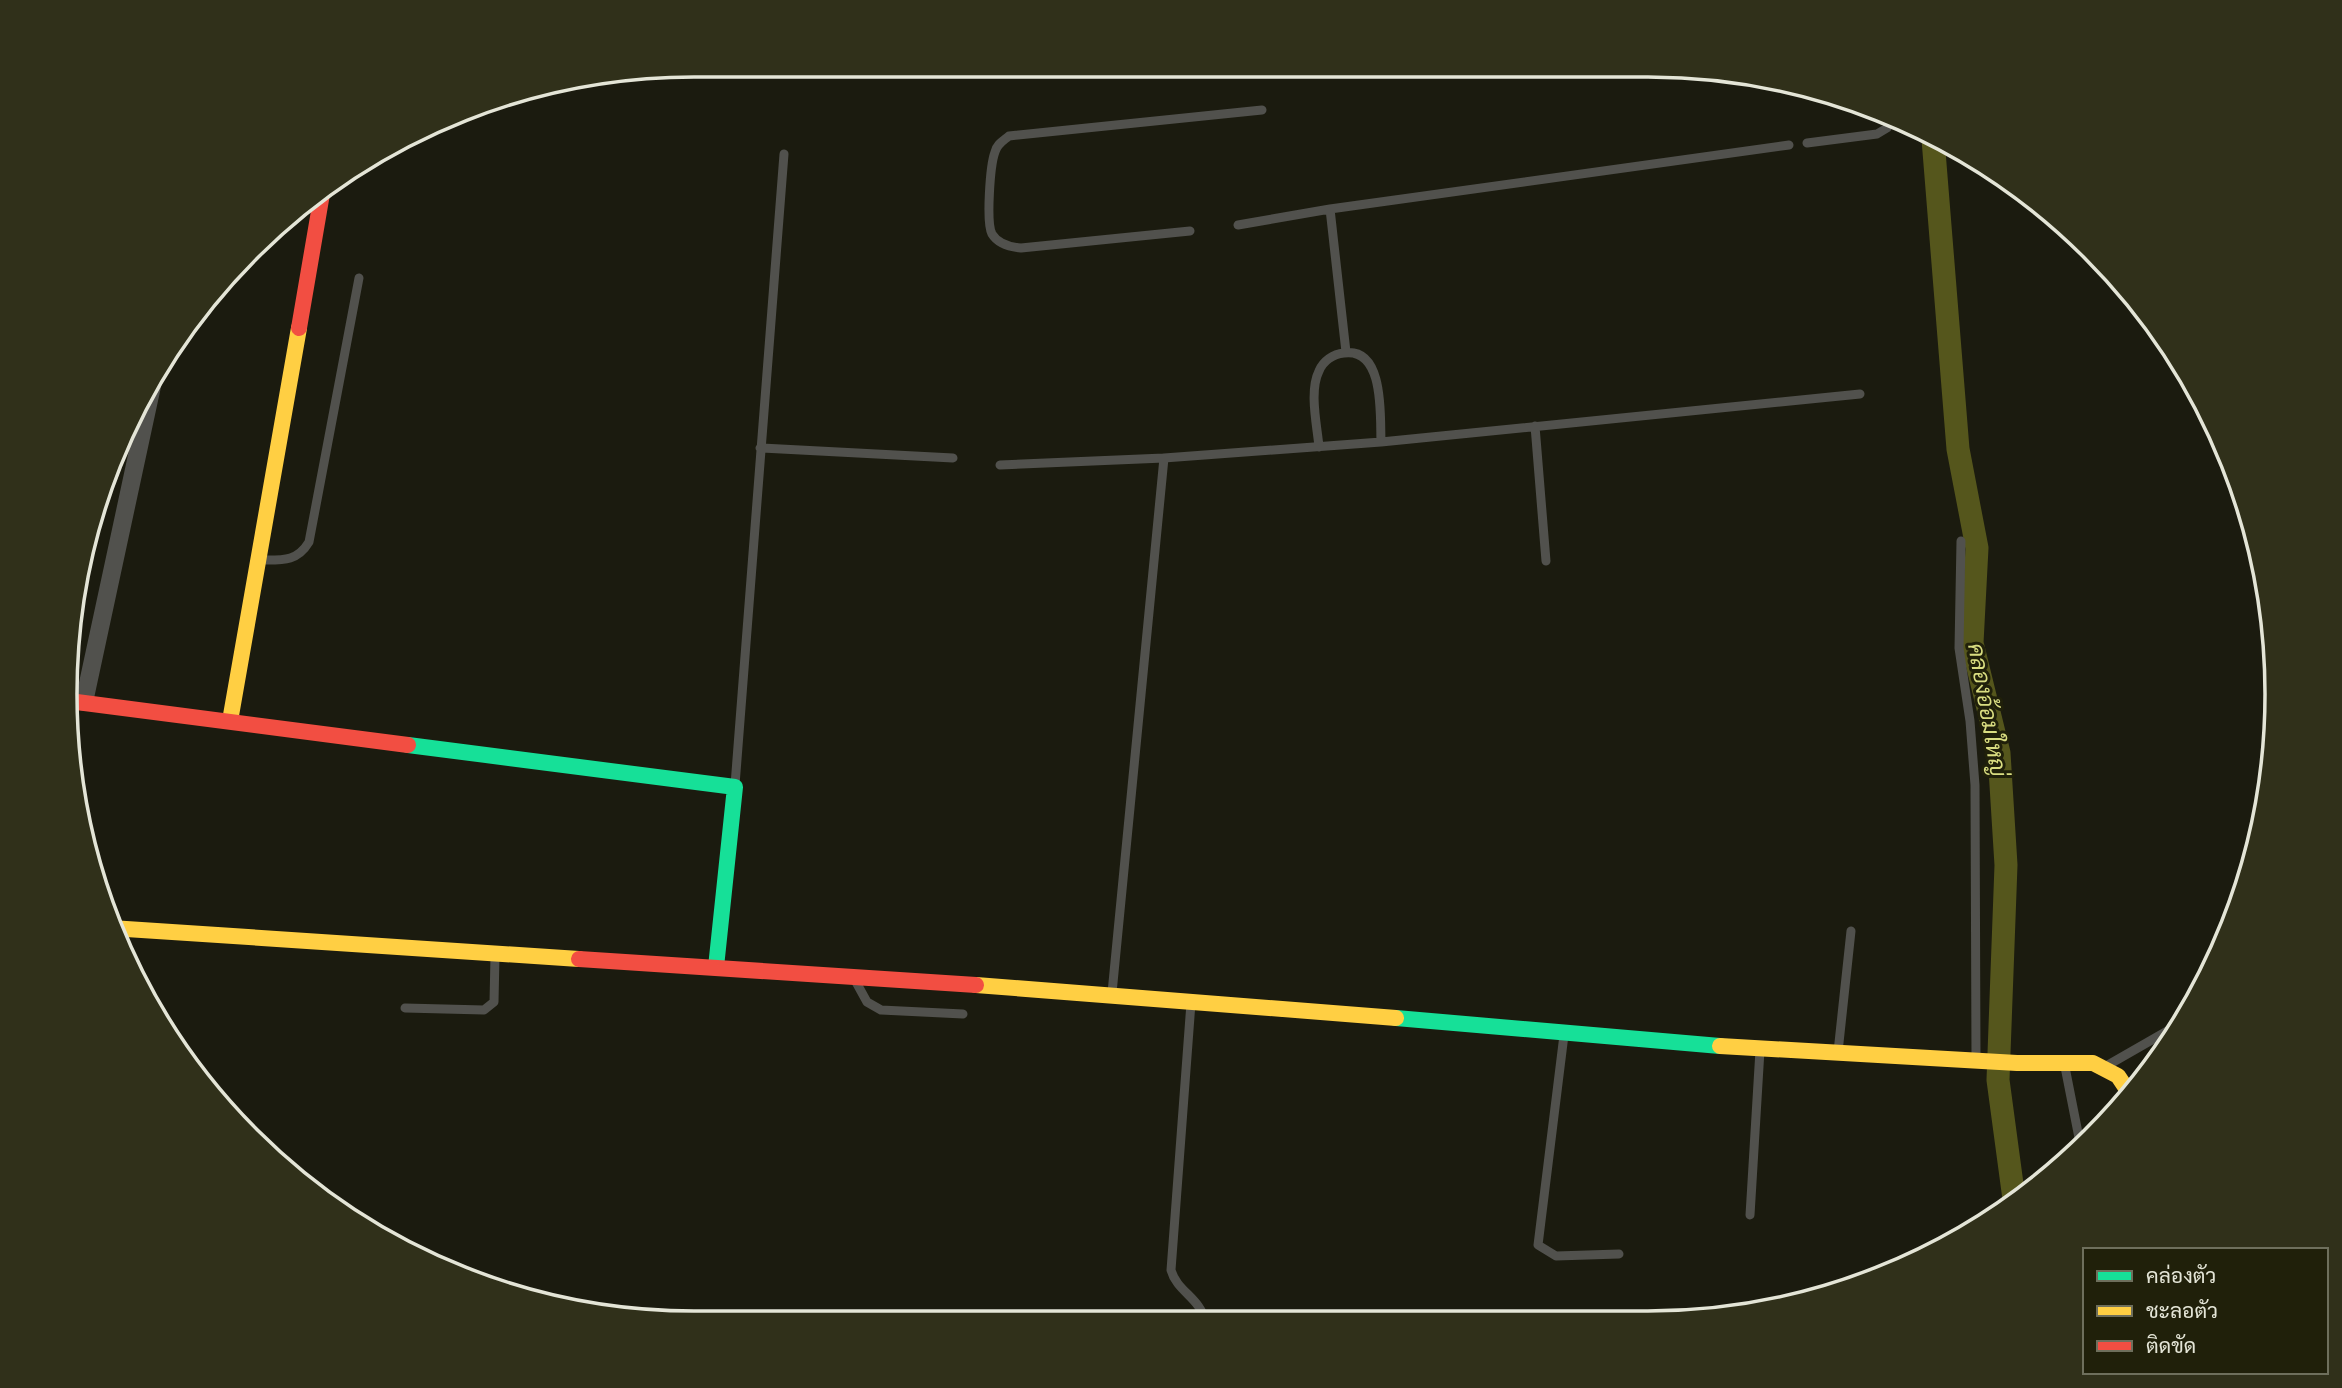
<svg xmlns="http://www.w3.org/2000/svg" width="2342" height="1388" font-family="'Roboto Condensed',Sarabun,sans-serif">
<rect width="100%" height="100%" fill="#1b1b0f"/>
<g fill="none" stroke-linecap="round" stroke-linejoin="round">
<path stroke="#55561c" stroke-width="23" d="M 1933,139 L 1958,449 L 1977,548 L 1972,643 L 1999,753 L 2006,865 L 1998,1080 L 2014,1199"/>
<path stroke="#51514d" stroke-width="9" d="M 1807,143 L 1877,134 L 1887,128 L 1891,118
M 1238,225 L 1330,209
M 1190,231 L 1021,248 C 1010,247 998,244 992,234 C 986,223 990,165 995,152 C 997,144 1003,141 1009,136 L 1262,110
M 1346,352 L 1330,209 L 1789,145
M 1535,426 L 1546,561
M 1319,447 C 1317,425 1309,391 1319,371 C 1323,361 1333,354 1344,353 C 1385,347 1380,417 1381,442
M 760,448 L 953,458
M 1000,465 L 1164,458
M 1961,541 L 1959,648 L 1970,721 L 1975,785 L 1976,1059
M 260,560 C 282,560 297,562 309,542 L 359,278
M 735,785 L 784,154
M 856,982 L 867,1002 L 881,1010 L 963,1014
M 1112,993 L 1164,458 L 1381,442 L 1860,394
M 1191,1003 L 1171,1270 C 1177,1292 1201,1298 1205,1322
M 405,1008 L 484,1010 L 494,1002 L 495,956
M 1564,1035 L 1538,1245 L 1556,1256 L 1619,1254
M 1838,1052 L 1851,931
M 2108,1065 L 2183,1022
M 2065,1067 L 2081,1148
M 1750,1215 L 1760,1050"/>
<path stroke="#51514d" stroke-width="18" d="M 84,702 L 152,386"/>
<path stroke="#16e098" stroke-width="16" d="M 408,745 L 735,787 L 716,967
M 1396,1018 L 1720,1046"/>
<path stroke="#ffcf43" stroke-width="16" d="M 230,721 L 299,328
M 111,928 L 579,959
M 976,985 L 1396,1018
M 1720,1046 L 2017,1063 L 2093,1063 L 2118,1076 L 2130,1094"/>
<path stroke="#f24e42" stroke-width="16" d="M 299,328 L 323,188
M 69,701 L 408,745
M 579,959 L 976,985"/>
</g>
<g text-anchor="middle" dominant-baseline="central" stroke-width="6" stroke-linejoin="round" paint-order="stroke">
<g font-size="23" font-style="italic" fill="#d9dd81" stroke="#20200a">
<text transform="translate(1987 710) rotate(80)">คลองอ้อมใหญ่</text>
</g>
</g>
<path d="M0 0H2342V1388H0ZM694 77H1648A617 617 0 0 1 2265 694V694A617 617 0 0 1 1648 1311H694A617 617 0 0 1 77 694V694A617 617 0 0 1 694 77Z" fill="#30301a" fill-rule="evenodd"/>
<path fill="none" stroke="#e4e5d7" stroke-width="3.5" d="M694 77H1648A617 617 0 0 1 2265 694V694A617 617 0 0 1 1648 1311H694A617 617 0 0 1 77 694V694A617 617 0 0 1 694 77Z"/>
<rect x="2083" y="1248" width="245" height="126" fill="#20200a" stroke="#6e6f5c" stroke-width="2"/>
<rect x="2097" y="1271" width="35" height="10" fill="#16e098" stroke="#6e6f5c" stroke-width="2"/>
<text x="2146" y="1283" font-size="21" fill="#e4e5d7">คล่องตัว</text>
<rect x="2097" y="1306" width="35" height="10" fill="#ffcf43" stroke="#6e6f5c" stroke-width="2"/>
<text x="2146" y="1318" font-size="21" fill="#e4e5d7">ชะลอตัว</text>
<rect x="2097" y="1341" width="35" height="10" fill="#f24e42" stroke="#6e6f5c" stroke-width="2"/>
<text x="2146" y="1353" font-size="21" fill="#e4e5d7">ติดขัด</text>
</svg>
